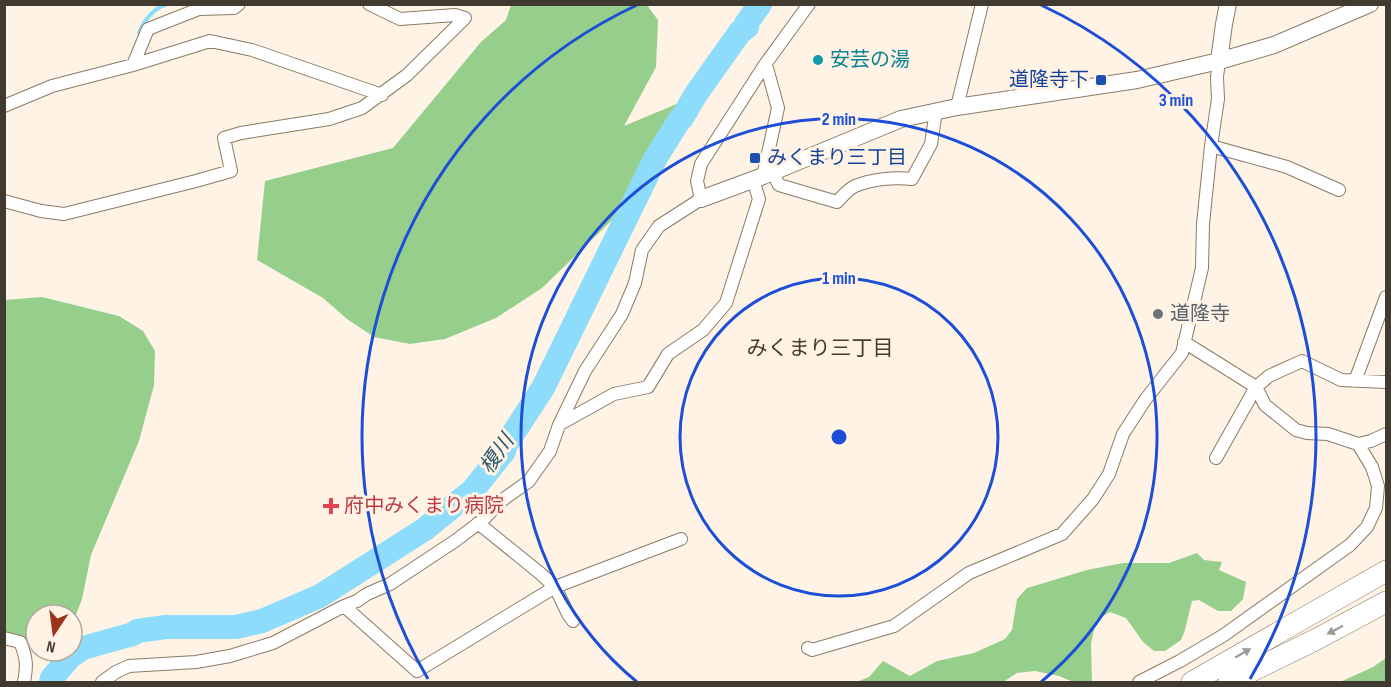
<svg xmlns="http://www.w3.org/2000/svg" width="1391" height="687" font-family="'Sofia Sans Condensed','Noto Sans JP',sans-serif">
<rect width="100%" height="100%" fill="#fff3e6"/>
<path fill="#96cf8c" d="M 511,5 L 647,5 L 658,20 L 656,67 L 624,126 L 710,90 L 643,188 L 603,229 L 542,288 L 496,318 L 445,339 L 410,344 L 374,337 L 347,319 L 323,298 L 257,260 L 265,181 L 393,148 L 481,42 L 506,20 Z
M 42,297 L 119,316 L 143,331 L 155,351 L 154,385 L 139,441 L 91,555 L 82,599 L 72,625 L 72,615 L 36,615 L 36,638 L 5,643 L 5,300 Z
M 1197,553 L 1204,560 L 1222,562 L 1219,570 L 1246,582 L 1243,599 L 1231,611 L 1218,611 L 1199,600 L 1192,601 L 1185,630 L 1181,640 L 1165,651 L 1154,651 L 1143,642 L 1126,618 L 1110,612 L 1096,620 L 1091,644 L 1092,682 L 1073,682 L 1059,676 L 1035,671 L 1017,673 L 1003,682 L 857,682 L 869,677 L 883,661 L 910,676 L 937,661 L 974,653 L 1005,639 L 1012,630 L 1017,599 L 1027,588 L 1087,570 L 1123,563 L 1169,563 Z
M 1386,658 L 1386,682 L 1340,682 L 1373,667 Z"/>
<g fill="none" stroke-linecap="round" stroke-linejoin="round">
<path stroke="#8ddcfb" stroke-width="4" d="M 139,33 C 144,20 154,8 167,4"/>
<path stroke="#8ddcfb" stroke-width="24" d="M 51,682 L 52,678 L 70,657 L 83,648 L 133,634 L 137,631 L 166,627 L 236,627 L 262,621 L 320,596 L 425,529 L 473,490 L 504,451 L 503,449 L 543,388 L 655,159 L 680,119 L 682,118 L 696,94 L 740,32 L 743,30 L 744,28 L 747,27 L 746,24 L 760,4"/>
<defs>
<path id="street" d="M 133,65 L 148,29 L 199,9 L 234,8 L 239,4
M 4,106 L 52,86 L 133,65 L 210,41 L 252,50 L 382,95
M 957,107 L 982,4
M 1211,146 L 1287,167 L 1339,190
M 772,172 L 779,185 L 837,202 C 842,197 848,189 855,186 C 872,179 894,177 912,179 L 931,144 L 936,111
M 763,176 L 778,108 L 767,68 L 764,66
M 4,201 L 41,211 L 64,214 L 196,181 L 231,171 L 224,138 L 241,133 L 329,119 L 362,108 L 407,75 L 465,18 L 455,15 L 400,19 L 369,4
M 1184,342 L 1256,387 L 1265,405 L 1296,430 L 1307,433 L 1328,434 L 1358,444 L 1371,441 L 1386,434
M 1355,381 L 1386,297
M 560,424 L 614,394 L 648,387 L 668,354 L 703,330 L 726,303 L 759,199 L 753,180
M 1216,458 L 1256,387 L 1269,376 L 1302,361 L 1341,380 L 1386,382
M 478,523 L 541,574 L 555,587 L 568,614 L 573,621
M 344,606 L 417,671 L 555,587 L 681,539
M 4,638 L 20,642 C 27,658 27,666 24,682
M 808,648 L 812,650 L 894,626 L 969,573 L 1062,534 L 1093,499 L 1109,474 L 1123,434 L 1145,400 L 1182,353 L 1202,268 L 1203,224 L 1211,146 L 1218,99 L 1217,77 L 1219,61
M 102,682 L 116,672 L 129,666 L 196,662 L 230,656 L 273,643 L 344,606 L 357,601 L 367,594 L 390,584 L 455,541 L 484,519 L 501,501 L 529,481 L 550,451 L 559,425 L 585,371 L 622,314 L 635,283 L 642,250 L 659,226 L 701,199 L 697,181 L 701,164 L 764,66 L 809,4
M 1139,682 L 1180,661 L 1224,635 L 1350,545 L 1367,527 L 1376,508 L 1378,486 L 1372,467 L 1358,444"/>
<path id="secondary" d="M 1219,61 L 1224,24 L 1228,4
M 701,199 L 763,176 L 901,119 L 957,107 L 1137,80 L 1219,61 L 1274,45 L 1370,4"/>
<path id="highway" d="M 1192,682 L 1386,571
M 1229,682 L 1315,640 L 1386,602"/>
</defs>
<use href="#street" stroke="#8b7a65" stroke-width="14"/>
<use href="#secondary" stroke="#8b7a65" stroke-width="18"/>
<use href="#highway" stroke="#8b7a65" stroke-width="22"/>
<use href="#street" stroke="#fff" stroke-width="12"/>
<use href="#secondary" stroke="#fff" stroke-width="16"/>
<use href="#highway" stroke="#fff" stroke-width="21"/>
</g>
<defs><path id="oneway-solid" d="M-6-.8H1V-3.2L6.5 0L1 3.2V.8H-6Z" transform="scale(1.5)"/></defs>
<g fill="#a09c98">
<use href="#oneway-solid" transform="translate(1335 630) rotate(152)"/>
<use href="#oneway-solid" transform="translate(1243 653) rotate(-30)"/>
</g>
<g fill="none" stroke="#1d4ed8" stroke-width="3">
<circle cx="839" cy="437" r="159"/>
<path d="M637 682A318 318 0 1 1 1041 682"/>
<path d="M428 679A477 477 0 0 1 637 5M1041 5A477 477 0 0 1 1250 679"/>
</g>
<circle fill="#0f9aa8" stroke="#fff3e6" stroke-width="2" cx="818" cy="60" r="6"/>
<g fill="#1a4fb4" stroke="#fff3e6" stroke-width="2">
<rect x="1095" y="74" width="12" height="12" rx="3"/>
<rect x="749" y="152" width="12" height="12" rx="3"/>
</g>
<circle fill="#6b7280" stroke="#fff3e6" stroke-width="2" cx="1158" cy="314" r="6"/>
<path fill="#e0444e" stroke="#fff3e6" stroke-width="2" d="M328 497h6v6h6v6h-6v6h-6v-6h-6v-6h6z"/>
<g text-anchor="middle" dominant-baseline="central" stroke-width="6" stroke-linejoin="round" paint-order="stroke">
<g font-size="20" fill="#0d838f" stroke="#fff3e6" text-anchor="start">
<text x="830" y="60">安芸の湯</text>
</g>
<g font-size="20" fill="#164399" stroke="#fff3e6" text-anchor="end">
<text x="1089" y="80">道隆寺下</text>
<text x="767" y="158" text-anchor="start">みくまり三丁目</text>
</g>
<g font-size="20" fill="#5b616d" stroke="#fff3e6" text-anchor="start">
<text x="1170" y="314">道隆寺</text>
</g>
<g font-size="20" fill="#be3a42" stroke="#fff3e6" text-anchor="start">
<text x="344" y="506">府中みくまり病院</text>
</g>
<g font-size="21" fill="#4a3b28" stroke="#fff3e6">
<text x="820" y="348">みくまり三丁目</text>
</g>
<g font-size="21" font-style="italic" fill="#2c596a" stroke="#fff3e6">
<text transform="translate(497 454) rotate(-55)">榎川</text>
</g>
</g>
<circle cx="839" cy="437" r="9" fill="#1d4ed8" stroke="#fff3e6" stroke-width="3"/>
<g font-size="18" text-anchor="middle" font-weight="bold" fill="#1d4ed8" stroke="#fff3e6" stroke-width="6" stroke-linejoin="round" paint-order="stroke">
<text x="1176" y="106">3 min</text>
<text x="839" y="125">2 min</text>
<text x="839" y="284">1 min</text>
</g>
<rect width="1391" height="687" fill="none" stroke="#413a31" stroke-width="12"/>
<g transform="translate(54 633) rotate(193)"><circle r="28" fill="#fff3e6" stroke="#b3a99e" stroke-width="1.5"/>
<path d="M0-4.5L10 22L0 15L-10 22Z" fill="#9c341c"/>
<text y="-9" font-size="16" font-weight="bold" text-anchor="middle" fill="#413a31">N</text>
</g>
</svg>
